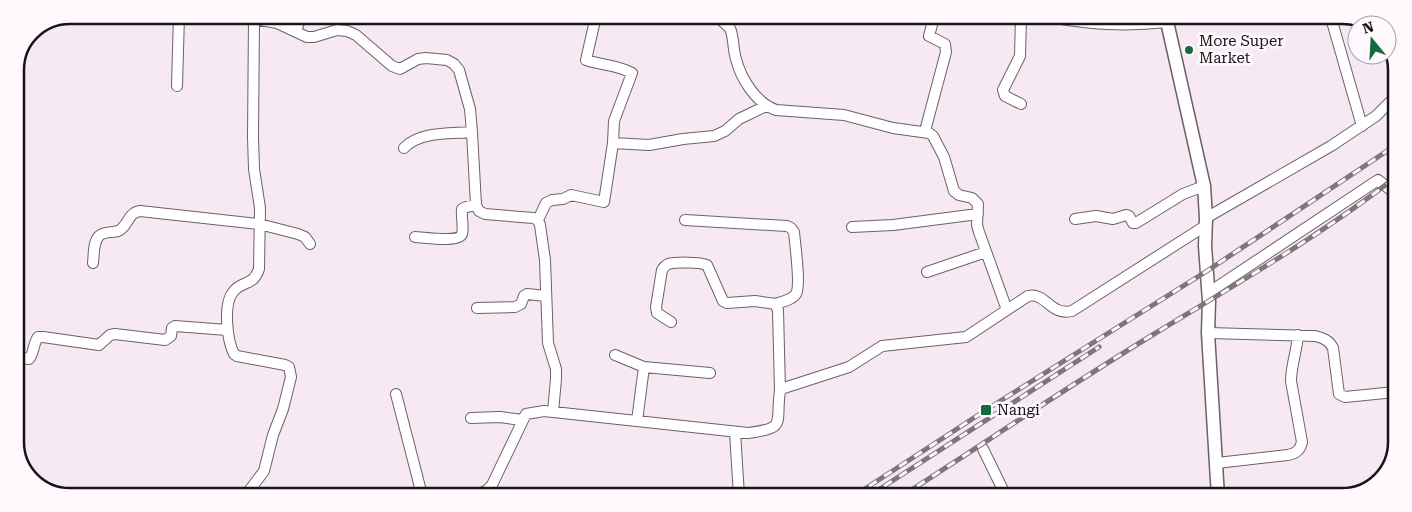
<svg xmlns="http://www.w3.org/2000/svg" width="1412" height="512" font-family="'Roboto Serif',serif">
<rect width="100%" height="100%" fill="#f7e9f3"/>
<g fill="none" stroke-linecap="round" stroke-linejoin="round">
<defs>
<path id="minor" d="M 233,15 L 277,23 L 307,37 L 314,37 L 337,30 L 347,31 L 356,35 L 392,66 L 400,69 L 418,59 L 426,58 L 447,60 L 454,64 L 459,70 L 470,109 L 472,132 L 476,205 L 479,211 L 485,214 L 533,218 L 538,220 L 540,225 L 545,260 L 548,343 L 556,369 L 556,379 L 553,412
M 720,16 C 721,24 729,24 731,31 C 734,41 733,50 736,59 C 741,79 756,103 776,110 L 844,115 L 893,128 L 929,133 L 933,136 L 944,157 L 954,191 L 959,195 L 972,198 L 978,204 L 977,225 L 979,232 L 1007,310
M 1048,17 C 1092,24 1122,27 1167,22
M 1331,18 L 1362,126
M 296,31 L 301,16
M 177,86 L 179,15
M 1021,104 L 1005,96 L 1003,90 L 1020,56 L 1021,17
M 925,131 L 946,52 L 945,44 L 929,36 L 934,17
M 613,143 L 649,145 L 683,139 L 714,136 L 725,131 L 739,119 L 766,106
M 404,148 C 420,131 451,134 472,132
M 1206,218 L 1331,146 L 1376,116 L 1397,95
M 1075,219 L 1096,216 L 1113,219 L 1126,215 L 1129,216 L 1133,223 L 1136,223 L 1183,194 L 1204,186
M 538,220 L 546,203 L 552,200 L 563,199 L 571,195 L 604,202 L 613,143 L 614,121 L 632,73 C 618,65 601,65 586,60 L 596,16
M 685,220 L 787,226 L 791,228 L 794,232 C 795,244 801,285 796,294 C 792,300 781,302 775,304
M 852,227 L 893,225 L 978,214
M 415,237 C 423,237 459,243 462,234 C 464,227 461,217 462,209 L 466,207 L 476,205
M 93,263 C 94,255 93,242 99,236 C 104,231 112,233 118,231 C 129,226 127,213 140,211 L 259,224 L 298,234 L 305,237 L 310,244
M 927,272 L 986,252
M 1208,293 L 1378,180 L 1396,194
M 477,308 L 515,307 L 521,304 L 524,296 L 527,294 L 546,296
M 671,322 L 657,313 L 656,307 L 662,270 C 664,267 664,266 668,264 C 675,262 700,262 707,265 L 723,301 L 727,303 L 755,301 L 775,304 L 778,310 L 780,391
M 1208,333 L 1315,336 C 1323,338 1329,340 1333,348 L 1339,394 L 1345,397 L 1395,392
M 615,355 L 644,367 L 710,373
M 15,357 L 29,359 C 34,353 33,344 38,337 L 43,337 L 99,345 L 110,335 L 115,334 L 165,340 L 171,336 L 172,328 L 175,326 L 227,330
M 396,394 L 422,495
M 471,418 L 500,417 L 522,420
M 637,421 L 644,367
M 735,432 L 739,496
M 983,449 L 1006,496
M 1217,463 L 1288,455 C 1297,453 1300,450 1302,442 L 1291,381 C 1291,365 1297,351 1298,335
M 246,495 L 264,471 L 273,435 L 283,409 L 291,377 L 289,367 L 285,365 L 237,356 L 234,354 C 227,340 223,304 233,292 C 242,280 253,287 259,269 L 260,208 L 254,169 L 253,137 L 254,19
M 478,495 L 487,490 L 492,485 L 526,414 L 544,411 L 748,433 C 788,428 775,423 780,391 L 784,388 L 849,367 L 882,346 L 966,337 L 1028,296 C 1046,292 1050,316 1072,311 L 1205,226"/>
<path id="tertiary" d="M 1166,17 L 1204,186 L 1206,218 L 1205,246 L 1209,301 L 1208,333 L 1218,497"/>
</defs>
<use href="#minor" stroke="#6c6069" stroke-width="12"/>
<use href="#tertiary" stroke="#6c6069" stroke-width="15"/>
<use href="#minor" stroke="#fff" stroke-width="10"/>
<use href="#tertiary" stroke="#fff" stroke-width="12"/>
<defs>
<path id="rail" d="M 854,496 L 986,410 L 1207,271 L 1396,145
M 869,496 L 1099,347
M 902,496 C 986,442 1069,386 1154,334 C 1236,284 1320,236 1396,177"/>
</defs>
<use href="#rail" stroke="#7f767d" stroke-width="5"/>
<use href="#rail" stroke="#fff9fd" stroke-width="3" stroke-dasharray="9" stroke-linecap="butt"/>
</g>
<g fill="#146b3d" stroke="#fff9fd" stroke-width="2">
<circle cx="1189" cy="50" r="5"/>
<rect x="980" y="404" width="12" height="12" rx="2.5"/>
</g>
<g text-anchor="middle" dominant-baseline="central" stroke-width="5" stroke-linejoin="round" paint-order="stroke">
<g font-size="15" fill="#181317" stroke="#fff9fd" text-anchor="start">
<text x="1199" y="41">More Super<tspan x="1199" dy="17">Market</tspan></text>
<text x="997" y="410">Nangi</text>
</g>
</g>
<path d="M0 0H1412V512H0ZM70 24H1342A46 46 0 0 1 1388 70V442A46 46 0 0 1 1342 488H70A46 46 0 0 1 24 442V70A46 46 0 0 1 70 24Z" fill="#fff9fd" fill-rule="evenodd"/>
<path fill="none" stroke="#181317" stroke-width="2.5" d="M70 24H1342A46 46 0 0 1 1388 70V442A46 46 0 0 1 1342 488H70A46 46 0 0 1 24 442V70A46 46 0 0 1 70 24Z"/>
<g transform="translate(1372 40) rotate(342)"><circle r="24" fill="#fff9fd" stroke="#a39da1"/>
<path d="M0-4L9 19L0 12L-9 19Z" fill="#146b3d"/>
<text y="-8" font-size="14" font-weight="bold" text-anchor="middle" fill="#181317">N</text>
</g>
</svg>
